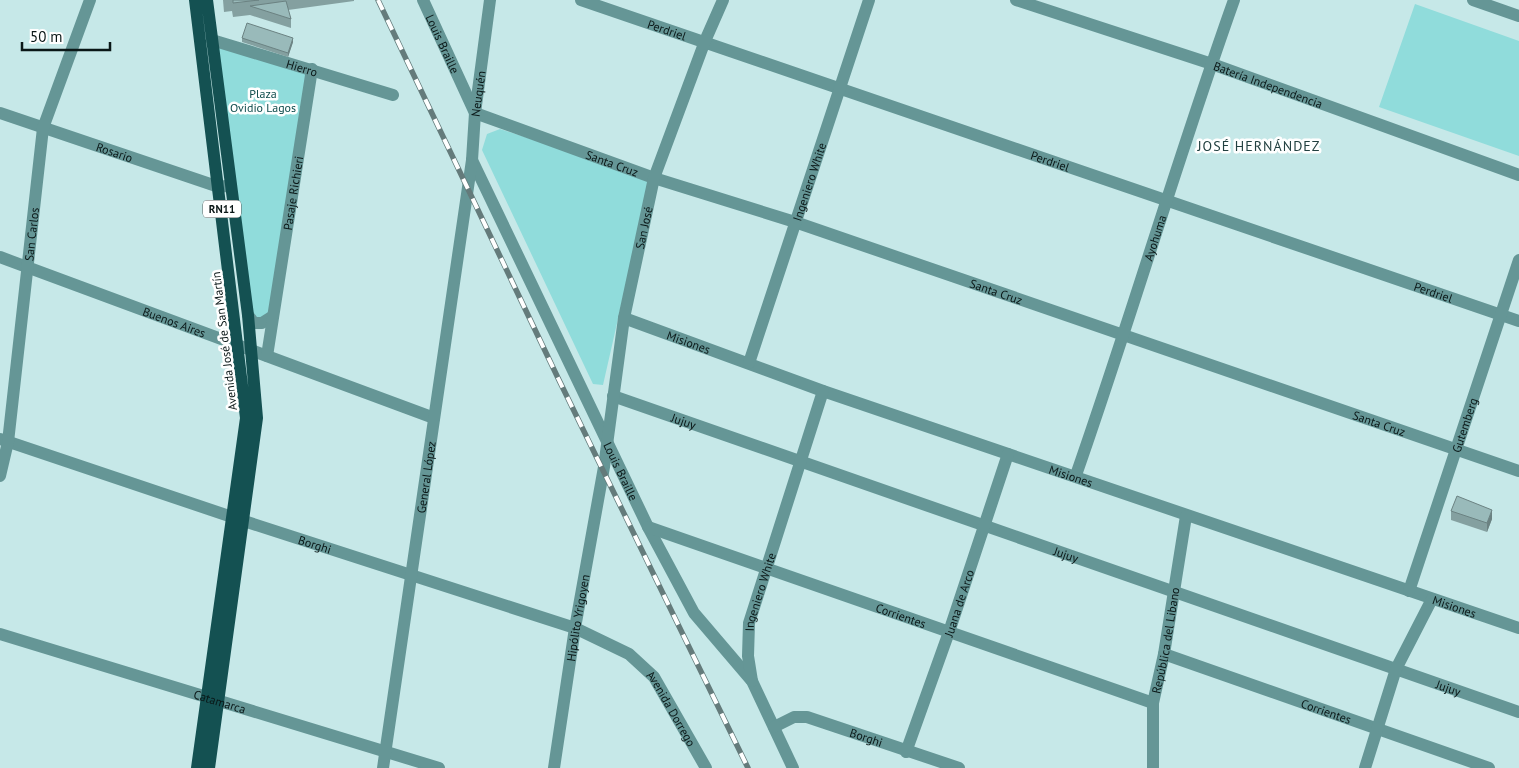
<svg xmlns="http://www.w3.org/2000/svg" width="1519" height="768" font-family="'PT Sans',sans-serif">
<rect width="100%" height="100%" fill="#c6e8e8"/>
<path fill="#90dcdb" d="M 1415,4 L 1519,41 L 1519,156 L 1379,107 Z
M 212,40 L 312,69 L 273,316 L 254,323 Z
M 500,129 L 650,178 L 603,385 L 593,384 L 482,150 L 487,134 Z"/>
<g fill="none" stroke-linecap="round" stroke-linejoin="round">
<g stroke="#659696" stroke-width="12">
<path id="s1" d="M 423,0 L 475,113"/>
<path id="s2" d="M 581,0 L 1519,321"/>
<path id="s3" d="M 1016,0 L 1212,64 L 1519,175"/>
<path d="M 1473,0 L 1519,16"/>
<path id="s4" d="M 212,40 L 393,95"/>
<path id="s5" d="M 0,113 L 219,187 L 226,186"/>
<path id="s6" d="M 475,113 L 654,178 L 795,222 L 1519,471"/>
<path id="s7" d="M 472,160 L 648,527 L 694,613 L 752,681 L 793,768"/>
<path id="s8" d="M 0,257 L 434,418"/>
<path d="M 248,315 L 254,323 L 262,323 L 273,316"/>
<path id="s9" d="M 624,318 L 823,391 L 1519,628"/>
<path id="s10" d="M 267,356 L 312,69"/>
<path id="s11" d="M 749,363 L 869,0"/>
<path id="s12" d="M 613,396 L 1519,712"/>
<path id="s13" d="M 0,439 L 244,521 L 575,628 L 629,654 L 654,677 L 706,768"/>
<path id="s14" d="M 1076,475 C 1131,318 1178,157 1234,0"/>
<path id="s15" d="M 0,476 L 8,442 L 43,128 L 90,0"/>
<path id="s16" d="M 648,527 L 1153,703"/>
<path id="s17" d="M 1409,591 L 1519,260"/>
<path id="s18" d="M 0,634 L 439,768"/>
<path id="s19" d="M 1164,654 L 1489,768"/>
<path id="s20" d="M 752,681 L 748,656 L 749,623 L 823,391"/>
<path id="s21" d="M 774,727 L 794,717 L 807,717 L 959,768"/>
<path id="s22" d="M 906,752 L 949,632 L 1008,454"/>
<path id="s23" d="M 1153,767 L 1153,703 L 1164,654 L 1186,516"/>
<path id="s24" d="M 383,768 L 472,160 L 475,113 L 490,0"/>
<path id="s25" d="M 554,768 L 575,628 L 604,467 L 624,318 L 654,178 L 705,41 L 723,0"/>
<path d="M 1365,768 L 1396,669 L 1432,599"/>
</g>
<path stroke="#145152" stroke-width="12" d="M 195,0 L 246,418 L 197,768
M 207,0 L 248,315 L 257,418 L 209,768"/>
<defs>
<path id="rail" d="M 378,0 L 558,378 L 748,768"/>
</defs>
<use href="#rail" stroke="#647b7b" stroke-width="5.5"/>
<use href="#rail" stroke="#fff" stroke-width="4" stroke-dasharray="11" stroke-linecap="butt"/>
</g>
<path fill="#84a0a0" d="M 223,0 L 354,0 L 354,1 L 288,10 L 291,19 L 291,28 L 250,15 L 233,17 L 232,11 L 224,12 Z
M 242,38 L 293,42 L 288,57 L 242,42 Z
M 1451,511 L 1492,519 L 1487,532 L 1451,520 Z"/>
<path fill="#6b8282" d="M 293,38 L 293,42 L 288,57 L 288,53 Z
M 1492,510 L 1492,519 L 1487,532 L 1487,523 Z"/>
<path fill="#99baba" stroke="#6b8282" d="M 233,0 L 259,0 L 233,3 Z
M 286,1 L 291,19 L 250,6 Z
M 247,23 L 293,38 L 288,53 L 242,38 Z
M 1457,496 L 1492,510 L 1487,523 L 1451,511 Z"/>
<g text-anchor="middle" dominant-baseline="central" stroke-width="5" stroke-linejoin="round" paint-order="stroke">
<rect fill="#fff" stroke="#545d5d" stroke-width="1" x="203" y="200.5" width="38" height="17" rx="4"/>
<g font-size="11" font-weight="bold" fill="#0a1717">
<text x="222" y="209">RN11</text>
</g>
<g font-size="12" fill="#0a1717" stroke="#fff">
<text stroke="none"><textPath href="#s2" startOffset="91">Perdriel</textPath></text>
<text stroke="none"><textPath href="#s1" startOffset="48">Louis Braille</textPath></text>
<text stroke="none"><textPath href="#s4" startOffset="94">Hierro</textPath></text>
<text stroke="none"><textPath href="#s3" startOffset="266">Batería Independencia</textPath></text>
<text stroke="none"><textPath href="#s24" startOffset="681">Neuquén</textPath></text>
<text stroke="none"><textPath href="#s5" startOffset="121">Rosario</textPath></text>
<text stroke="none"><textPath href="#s2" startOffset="496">Perdriel</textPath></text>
<text stroke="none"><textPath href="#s6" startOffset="146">Santa Cruz</textPath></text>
<text stroke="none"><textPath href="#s11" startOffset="191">Ingeniero White</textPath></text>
<text stroke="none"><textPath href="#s10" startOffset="165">Pasaje Richieri</textPath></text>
<text stroke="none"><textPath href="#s25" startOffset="548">San José</textPath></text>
<text stroke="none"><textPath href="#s15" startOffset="244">San Carlos</textPath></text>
<text stroke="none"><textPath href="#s14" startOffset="250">Ayohuma</textPath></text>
<text stroke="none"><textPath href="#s6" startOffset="551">Santa Cruz</textPath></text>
<text stroke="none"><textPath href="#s2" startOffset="901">Perdriel</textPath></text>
<text stroke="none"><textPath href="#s8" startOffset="186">Buenos Aires</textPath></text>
<text transform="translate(224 341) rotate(-97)">Avenida José de San Martín</text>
<text stroke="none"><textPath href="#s9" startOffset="69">Misiones</textPath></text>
<text stroke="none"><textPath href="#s12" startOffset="75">Jujuy</textPath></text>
<text stroke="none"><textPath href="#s6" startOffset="956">Santa Cruz</textPath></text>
<text stroke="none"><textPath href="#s17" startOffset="175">Gutemberg</textPath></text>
<text stroke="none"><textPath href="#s7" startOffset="345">Louis Braille</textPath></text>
<text stroke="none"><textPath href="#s9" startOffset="474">Misiones</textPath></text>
<text stroke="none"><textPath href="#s24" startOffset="294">General López</textPath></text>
<text stroke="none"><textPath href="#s13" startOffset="332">Borghi</textPath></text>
<text stroke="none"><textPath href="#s12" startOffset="480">Jujuy</textPath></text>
<text stroke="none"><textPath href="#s20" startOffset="91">Ingeniero White</textPath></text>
<text stroke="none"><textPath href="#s22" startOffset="158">Juana de Arco</textPath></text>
<text stroke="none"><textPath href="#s9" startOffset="879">Misiones</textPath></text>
<text stroke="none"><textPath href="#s16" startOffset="268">Corrientes</textPath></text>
<text stroke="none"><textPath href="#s25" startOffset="152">Hipólito Yrigoyen</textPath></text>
<text stroke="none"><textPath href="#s23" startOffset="128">República del Libano</textPath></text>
<text stroke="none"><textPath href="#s12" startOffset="885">Jujuy</textPath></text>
<text stroke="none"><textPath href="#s18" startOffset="230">Catamarca</textPath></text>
<text stroke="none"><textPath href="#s13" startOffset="735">Avenida Dorrego</textPath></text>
<text stroke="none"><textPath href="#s19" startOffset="172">Corrientes</textPath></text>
<text stroke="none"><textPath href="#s21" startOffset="98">Borghi</textPath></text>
</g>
<g font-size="12" fill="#0e4c4c" stroke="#fff">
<text x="263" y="93">Plaza<tspan x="263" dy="14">Ovidio Lagos</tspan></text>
</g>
<g font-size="14" letter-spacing="1" fill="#224040" stroke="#fff">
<text x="1259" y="146">JOSÉ HERNÁNDEZ</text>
</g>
</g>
<path d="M22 42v8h88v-8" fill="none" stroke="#0a1717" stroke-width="2.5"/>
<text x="30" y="42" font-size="15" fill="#0a1717" stroke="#ffffff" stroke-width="4" paint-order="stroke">50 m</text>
</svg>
